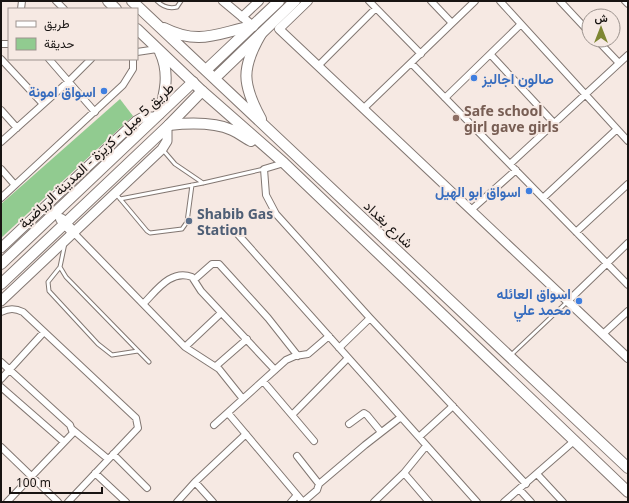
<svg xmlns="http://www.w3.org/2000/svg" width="629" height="503" font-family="'Noto Sans',Vazirmatn,sans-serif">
<rect width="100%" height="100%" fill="#f6e9e3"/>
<path fill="#91cb90" d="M 120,99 L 133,116 L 1,238 L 1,204 Z"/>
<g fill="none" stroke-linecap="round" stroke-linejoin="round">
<defs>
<path id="service" d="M 157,1 C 163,7 169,9 177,7 L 181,1
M 163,150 L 175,164 L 203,183
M 116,194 L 147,231 L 150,233 L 182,229 L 187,222 L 192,185
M 120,199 L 203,183 L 264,169
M 65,243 L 60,267 L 66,277 L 149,362
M 60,267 L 48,282 L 49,291 L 98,344 L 112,355 L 138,351
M 511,355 L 567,302"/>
<path id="minor" d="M 56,1 L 64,9
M 369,1 L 421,54
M 431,1 L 452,23
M 500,1 L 628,141
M 560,1 L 589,32
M 625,1 L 628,4
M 21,9 L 22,1
M 597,40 L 619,63
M 1,44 L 9,44
M 137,52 L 157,49
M 491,55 L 554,123
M 1,59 L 43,104
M 49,59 L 95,112
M 411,63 L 628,285
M 318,66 L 376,8
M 445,98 L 521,24
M 363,109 L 475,1
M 1,110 L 17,128
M 1,142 L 69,81 L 91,59
M 284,163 L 264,169 L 266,195 L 276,214 L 370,318 L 526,484
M 510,164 L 628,55
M 1,169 L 15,185
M 1,198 L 123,85 L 133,69 L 133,59
M 543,198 L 617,129
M 471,210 L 516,170
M 234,230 L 477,502
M 576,232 L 628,184
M 74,233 L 185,347 L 219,369 L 243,399
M 195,279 L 212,264 L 219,264 L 268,318 L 298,356
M 568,301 L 628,243
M 144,303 C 157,290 171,269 192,277 L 201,291 L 275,370
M 1,312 C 9,308 15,308 23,312 L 136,418 L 138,428 L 68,502
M 603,334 L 628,311
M 185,347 L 221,313
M 339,348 L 370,318
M 1,362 L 70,425 L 73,433 L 7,502
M 216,366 L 247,339
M 1,379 L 44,332
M 263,381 L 314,441
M 1,387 L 64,442
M 228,413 L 303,502
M 292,415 L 348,358
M 349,424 L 364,413 L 367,415 L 381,432
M 214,425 L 286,360 L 295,356 L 308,354 L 329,336
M 72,429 L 108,459
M 419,437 L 453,406
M 1,447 L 58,502
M 113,454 L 147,488
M 297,456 L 319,484
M 95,473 L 126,502
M 404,473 L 429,502
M 537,474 L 563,502
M 195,482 L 213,502
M 519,489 L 531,502
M 177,502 L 195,482 L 246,434
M 291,502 L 297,495
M 303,502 L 317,490 L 319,484 L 365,445 L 401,417
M 374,502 L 404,473 L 426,446
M 504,502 L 574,441"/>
<path id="tertiary" d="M 223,1 L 253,26
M 308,1 L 279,29 L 628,358
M 242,17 L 259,1"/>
<path id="secondary" d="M 1,248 L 136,121 L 143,117 L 156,117
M 1,301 L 162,149 L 167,141 L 167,127"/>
<path id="primary" d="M 206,70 L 279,1
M 215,78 L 295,1
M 61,219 L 74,233
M 1,264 L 193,82
M 1,284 L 169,125 L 202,91"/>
<path id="trunk" d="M 108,1 L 116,9
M 132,1 L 628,468
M 164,28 C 200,46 217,33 253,26
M 137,29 L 202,91 L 284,163 L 628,492
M 261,34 C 241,68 242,84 261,119
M 159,114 C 165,93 170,73 160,52
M 169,125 C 188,123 214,122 232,130 C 239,133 245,138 251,141"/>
</defs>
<use href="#service" stroke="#827772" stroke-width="5"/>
<use href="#minor" stroke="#827772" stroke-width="8"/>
<use href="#tertiary" stroke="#827772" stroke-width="10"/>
<use href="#secondary" stroke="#827772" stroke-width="11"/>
<use href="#primary" stroke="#827772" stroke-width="12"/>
<use href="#trunk" stroke="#827772" stroke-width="12"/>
<use href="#service" stroke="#fff" stroke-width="3"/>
<use href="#minor" stroke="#fff" stroke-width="6"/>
<use href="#tertiary" stroke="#fff" stroke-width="8"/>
<use href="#secondary" stroke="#fff" stroke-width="9"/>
<use href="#primary" stroke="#fff" stroke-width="10"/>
<use href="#trunk" stroke="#fff" stroke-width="10"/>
</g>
<g fill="#3f7fe0" stroke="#f6e9e3" stroke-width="1.5">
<circle cx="474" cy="78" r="4"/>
<circle cx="104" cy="91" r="4"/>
<circle cx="529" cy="191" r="4"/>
<circle cx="579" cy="301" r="4"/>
</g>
<circle fill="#8d6e63" stroke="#f6e9e3" stroke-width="1.5" cx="456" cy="118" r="4"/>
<circle fill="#5c6f8a" stroke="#f6e9e3" stroke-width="1.5" cx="189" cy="221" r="4"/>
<g text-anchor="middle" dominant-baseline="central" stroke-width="4" stroke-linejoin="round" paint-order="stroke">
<g font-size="14" font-weight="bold" fill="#366cbe" stroke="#f6e9e3" text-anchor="end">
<text x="482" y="78" text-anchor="start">صالون اجاليز</text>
<text x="96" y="91">اسواق امونة</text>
<text x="521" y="191">اسواق ابو الهيل</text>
<text x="571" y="293">اسواق العائله<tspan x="571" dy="16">محمد علي</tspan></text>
</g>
<g font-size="14" font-weight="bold" fill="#785e54" stroke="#f6e9e3" text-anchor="start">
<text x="464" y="110">Safe school<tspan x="464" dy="16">girl gave girls</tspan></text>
</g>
<g font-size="14" fill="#181412" stroke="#f6e9e3">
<text transform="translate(96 155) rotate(-43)">طريق 5 ميل - كزيزة - المدينة الرياضية</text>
<text transform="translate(389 224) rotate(43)">شارع بغداد</text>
</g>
<g font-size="14" font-weight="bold" fill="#4e5e75" stroke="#f6e9e3" text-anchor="start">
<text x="197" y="213">Shabib Gas<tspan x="197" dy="16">Station</tspan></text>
</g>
</g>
<rect width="629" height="503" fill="none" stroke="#181412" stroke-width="4"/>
<rect x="8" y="8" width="130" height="52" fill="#f6e9e3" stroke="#9d948f"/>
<rect x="16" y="21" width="20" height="6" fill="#ffffff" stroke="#9d948f"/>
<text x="44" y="28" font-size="12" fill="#181412">طريق</text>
<rect x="16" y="38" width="20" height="12" fill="#91cb90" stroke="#9d948f"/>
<text x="44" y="48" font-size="12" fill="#181412">حديقة</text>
<g transform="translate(601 28)"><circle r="19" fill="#f6e9e3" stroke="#9d948f"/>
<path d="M0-3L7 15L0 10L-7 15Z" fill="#7e8632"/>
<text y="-6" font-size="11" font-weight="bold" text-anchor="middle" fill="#181412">ش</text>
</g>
<path d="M10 487v6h92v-6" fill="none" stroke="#181412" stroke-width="2"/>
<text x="16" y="487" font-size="12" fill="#181412" stroke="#f6e9e3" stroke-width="3" paint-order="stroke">100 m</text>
</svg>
